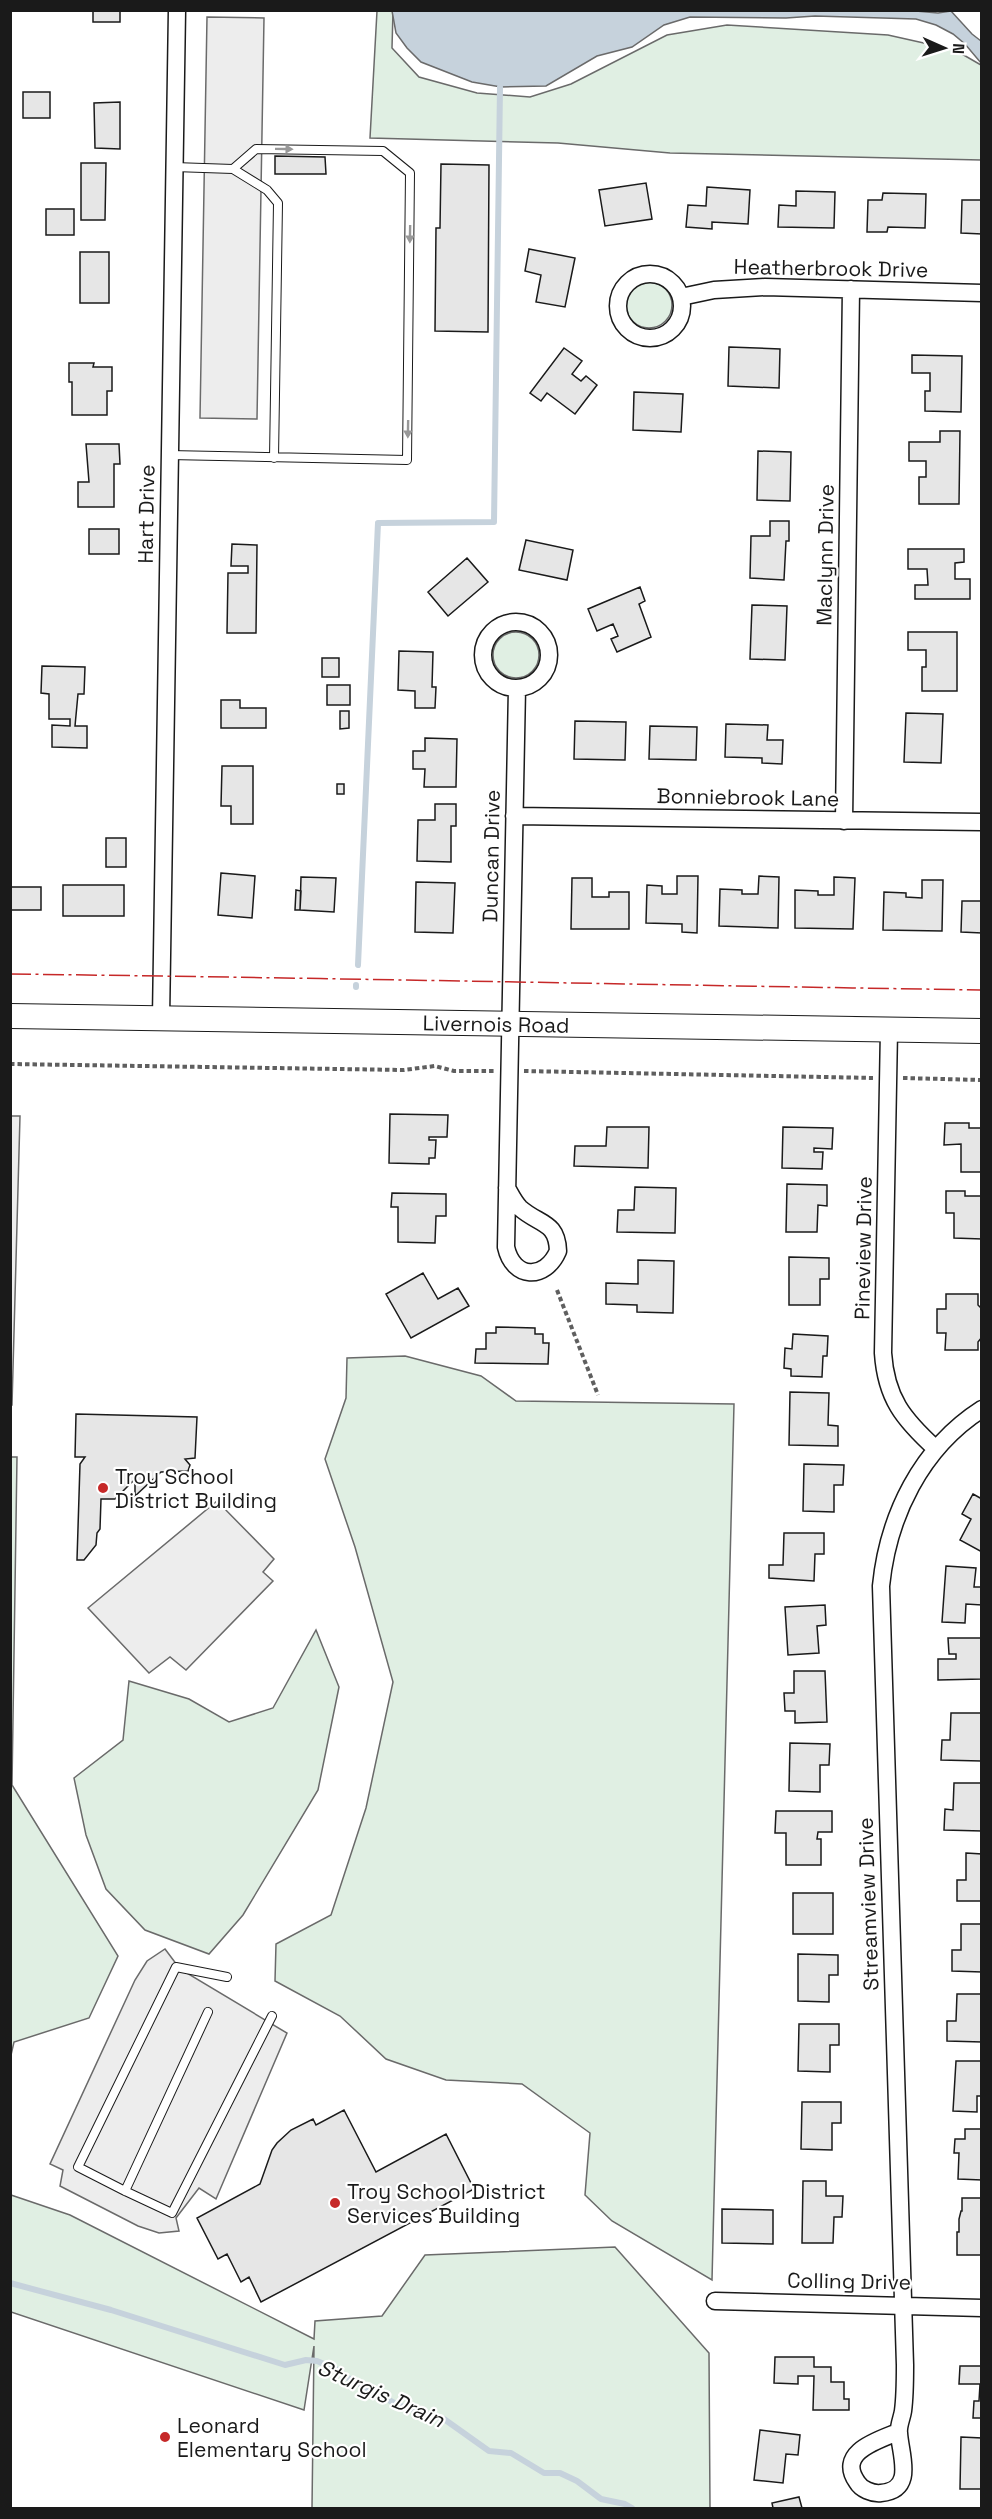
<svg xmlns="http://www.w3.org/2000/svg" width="992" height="2519" font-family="'Space Grotesk',sans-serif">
<rect width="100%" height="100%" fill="#fff"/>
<path fill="#e0efe3" stroke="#6a6a6a" stroke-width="1.5" d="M 377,11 L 393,11 L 392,48 L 419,77 L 477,93 L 530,97 L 571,84 L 667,35 L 727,25 L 888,35 L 955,50 L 981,65 L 981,160 L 670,153 L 558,143 L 370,138 Z
M626 305a23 23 0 1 1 46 0a23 23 0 1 1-46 0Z
M493 655a23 23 0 1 1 46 0a23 23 0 1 1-46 0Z
M 405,1356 L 481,1376 L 516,1401 L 734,1404 L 712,2280 L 612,2221 L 585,2195 L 590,2133 L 522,2084 L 446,2080 L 386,2059 L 340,2016 L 275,1981 L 276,1944 L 331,1915 L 366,1808 L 393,1682 L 355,1547 L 325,1459 L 346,1398 L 347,1358 Z
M 11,1457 L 17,1457 L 12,1785 L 118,1956 L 89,2018 L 14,2042 L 11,2055 Z
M 316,1630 L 339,1687 L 318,1790 L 243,1915 L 209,1954 L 145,1930 L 106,1889 L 86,1835 L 74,1778 L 123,1740 L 129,1681 L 189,1699 L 229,1722 L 273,1708 Z
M 11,2195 L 70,2215 L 314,2339 L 315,2321 L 382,2316 L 425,2255 L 615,2247 L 709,2353 L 710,2508 L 312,2508 L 314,2346 L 304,2410 L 11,2312 Z"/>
<path fill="#ededed" stroke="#6a6a6a" stroke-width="1.5" d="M 207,17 L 264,18 L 257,419 L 200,418 Z
M 11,1116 L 20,1116 L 12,1405 L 10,1405 Z
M 217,1501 L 274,1559 L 263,1572 L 273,1581 L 186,1670 L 170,1657 L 149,1673 L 88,1608 Z
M 165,1949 L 180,1969 L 287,2033 L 216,2199 L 199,2188 L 176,2218 L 179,2231 L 159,2233 L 138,2226 L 60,2186 L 63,2170 L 50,2164 L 135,1980 L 147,1961 Z"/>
<path fill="#c6d2dc" stroke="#6a6a6a" stroke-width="1.5" d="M 904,10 L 938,13 L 951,11 L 972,34 L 981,41 L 981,63 L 965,44 L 953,34 L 936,25 L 916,19 L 815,16 L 786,18 L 690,17 L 664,25 L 632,47 L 597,56 L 546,86 L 501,87 L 472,82 L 421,62 L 407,48 L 396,33 L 392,11 Z"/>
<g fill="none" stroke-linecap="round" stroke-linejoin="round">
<path stroke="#c6d2dc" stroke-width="6" d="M 358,965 L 378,523 L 494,522 L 500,87
M 356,987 L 356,985
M 10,2283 L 111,2310 L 285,2365 L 306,2360 L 317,2361 L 338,2370 L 348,2378 L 398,2405 L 444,2419 L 489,2451 L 511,2453 L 544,2473 L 560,2473 L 577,2481 L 601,2499 L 625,2504 L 632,2508"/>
</g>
<path fill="#e6e6e6" stroke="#1a1a1a" stroke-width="1.5" d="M 93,10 L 120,10 L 120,22 L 93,22 Z
M 23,92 L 50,92 L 50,118 L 23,118 Z
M 120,102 L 120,149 L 95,148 L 94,103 Z
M 275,156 L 325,157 L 326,174 L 275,174 Z
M 81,163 L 106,163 L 105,220 L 81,220 Z
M 441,164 L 489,165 L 488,332 L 435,331 L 436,228 L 440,228 Z
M 646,183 L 652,219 L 605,226 L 599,190 Z
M 707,187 L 750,190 L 748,224 L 712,222 L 712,229 L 686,227 L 688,205 L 706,206 Z
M 796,191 L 835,192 L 834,228 L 778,227 L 779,205 L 796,206 Z
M 883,193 L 926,194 L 925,228 L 888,227 L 887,232 L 867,232 L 868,200 L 882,200 Z
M 962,200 L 982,200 L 982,234 L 961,233 Z
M 46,209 L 74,209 L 74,235 L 46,235 Z
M 529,249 L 575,258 L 565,307 L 536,302 L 541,275 L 525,271 Z
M 80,252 L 109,252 L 109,303 L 80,303 Z
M 729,347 L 780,349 L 779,388 L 728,386 Z
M 564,348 L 582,361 L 572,374 L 581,381 L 586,376 L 597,385 L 575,414 L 547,393 L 541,401 L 530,393 Z
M 912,355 L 962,356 L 961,412 L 925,411 L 925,391 L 930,391 L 930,373 L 912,373 Z
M 69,363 L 94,363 L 93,367 L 112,367 L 112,391 L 107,391 L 107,415 L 72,415 L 72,382 L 69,382 Z
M 634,392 L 683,394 L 681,432 L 633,430 Z
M 940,431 L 960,431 L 959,504 L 919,504 L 919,477 L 926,477 L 926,461 L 909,461 L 909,442 L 940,442 Z
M 86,444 L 119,444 L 120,464 L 114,464 L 114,507 L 78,507 L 78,482 L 89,482 Z
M 758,451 L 791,452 L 790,501 L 757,500 Z
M 770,521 L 789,521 L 789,541 L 786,541 L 784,580 L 750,578 L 751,536 L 770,536 Z
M 89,529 L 119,529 L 119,554 L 89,554 Z
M 526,540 L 573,550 L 567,580 L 519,570 Z
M 232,544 L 257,545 L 256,633 L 227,633 L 228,573 L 248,573 L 248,566 L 231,566 Z
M 908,549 L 964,549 L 964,562 L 955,563 L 955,579 L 970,579 L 970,599 L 915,599 L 915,585 L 928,585 L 927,569 L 908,569 Z
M 467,558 L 488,582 L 448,616 L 428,592 Z
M 640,587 L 645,601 L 639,604 L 651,637 L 617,652 L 611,639 L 618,636 L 613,624 L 597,631 L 588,609 Z
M 752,605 L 787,606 L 785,660 L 750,659 Z
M 908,632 L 957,632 L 957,691 L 922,691 L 922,667 L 926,667 L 926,650 L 908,650 Z
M 399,651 L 433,652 L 432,687 L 436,687 L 435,708 L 415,708 L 415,691 L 398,690 Z
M 322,658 L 339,658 L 339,677 L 322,677 Z
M 42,666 L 85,667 L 84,694 L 78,694 L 75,726 L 87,726 L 87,748 L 52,747 L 52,725 L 70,726 L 70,719 L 49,719 L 49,694 L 41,693 Z
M 327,685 L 350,685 L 350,705 L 327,705 Z
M 221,700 L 240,700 L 240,708 L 266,708 L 266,728 L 221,728 Z
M 340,711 L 349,711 L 349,728 L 340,729 Z
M 906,713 L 943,714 L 941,763 L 904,762 Z
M 575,721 L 626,722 L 625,760 L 574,759 Z
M 726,724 L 768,725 L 767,740 L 783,740 L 782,764 L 762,763 L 762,758 L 725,757 Z
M 650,726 L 697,727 L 696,760 L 649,759 Z
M 425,738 L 457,739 L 456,787 L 424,787 L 425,769 L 413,769 L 413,751 L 425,751 Z
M 222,766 L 253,766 L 253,824 L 231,824 L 231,806 L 221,806 Z
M 337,784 L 344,784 L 344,794 L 337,794 Z
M 435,804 L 456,804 L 456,826 L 451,826 L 451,862 L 417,861 L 418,820 L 435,820 Z
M 106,838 L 126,838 L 126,867 L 106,867 Z
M 221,873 L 255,876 L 252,918 L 218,915 Z
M 677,876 L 698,876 L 697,933 L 682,932 L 682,924 L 646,923 L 647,885 L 662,886 L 662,894 L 677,894 Z
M 759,876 L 779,877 L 778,928 L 719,926 L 720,889 L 742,890 L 742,894 L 758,894 Z
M 301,877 L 336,878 L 334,912 L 300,910 Z
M 834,877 L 855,878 L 853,929 L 795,928 L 795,890 L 818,891 L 818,895 L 834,895 Z
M 572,878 L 592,878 L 592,897 L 609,897 L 609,892 L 629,892 L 629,929 L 571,929 Z
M 922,880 L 943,880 L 942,931 L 883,930 L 884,892 L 906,893 L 906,897 L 922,898 Z
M 416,882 L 455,883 L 453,933 L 415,932 Z
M 63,885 L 124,885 L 124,916 L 63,916 Z
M 10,887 L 41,887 L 41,910 L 10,910 Z
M 296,890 L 301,891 L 300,910 L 295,910 Z
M 962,901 L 982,901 L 982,933 L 961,932 Z
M 390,1114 L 448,1115 L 447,1137 L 429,1137 L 429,1140 L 436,1140 L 435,1158 L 429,1158 L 429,1164 L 389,1163 Z
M 945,1123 L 969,1123 L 969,1128 L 982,1128 L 982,1172 L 961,1172 L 961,1144 L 944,1145 Z
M 607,1127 L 649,1127 L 648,1168 L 574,1166 L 575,1146 L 606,1146 Z
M 783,1127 L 833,1128 L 832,1149 L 814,1148 L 814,1152 L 823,1152 L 822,1169 L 782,1168 Z
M 787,1184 L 827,1185 L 827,1206 L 818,1205 L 817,1232 L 786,1232 Z
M 635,1187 L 676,1188 L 675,1233 L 617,1232 L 618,1210 L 634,1210 Z
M 946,1191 L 965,1191 L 965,1196 L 982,1196 L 982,1239 L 954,1238 L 954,1213 L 946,1213 Z
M 392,1193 L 446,1194 L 446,1216 L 436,1216 L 435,1243 L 398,1242 L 398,1207 L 391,1207 Z
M 789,1257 L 829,1258 L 829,1279 L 820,1279 L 820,1305 L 789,1305 Z
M 638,1260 L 674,1261 L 673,1313 L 637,1312 L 637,1305 L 606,1304 L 606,1283 L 638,1284 Z
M 423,1273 L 438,1299 L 458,1288 L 469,1306 L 411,1338 L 386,1294 Z
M 946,1294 L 978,1294 L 978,1305 L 982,1309 L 982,1337 L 978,1342 L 978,1350 L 945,1350 L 946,1333 L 937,1333 L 937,1309 L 946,1309 Z
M 496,1327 L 535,1328 L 535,1334 L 543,1334 L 543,1343 L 549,1343 L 548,1364 L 475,1363 L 476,1349 L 486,1349 L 486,1333 L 496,1333 Z
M 793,1334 L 828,1336 L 827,1356 L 823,1356 L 822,1377 L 791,1376 L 791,1369 L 784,1368 L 785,1348 L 792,1349 Z
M 790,1392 L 829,1393 L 828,1425 L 838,1426 L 838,1446 L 789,1445 Z
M 76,1414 L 197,1417 L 195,1458 L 185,1459 L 190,1465 L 188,1471 L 161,1472 L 135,1496 L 135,1479 L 115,1499 L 101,1499 L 100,1529 L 97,1533 L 96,1545 L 84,1560 L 77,1560 L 80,1464 L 85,1457 L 75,1457 Z
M 804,1464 L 844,1465 L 843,1485 L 834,1485 L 834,1512 L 803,1511 Z
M 973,1494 L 982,1499 L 982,1552 L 960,1540 L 971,1519 L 962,1514 Z
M 784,1533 L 824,1533 L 824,1554 L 815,1554 L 814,1581 L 769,1578 L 769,1565 L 783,1565 Z
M 946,1566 L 976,1568 L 974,1587 L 982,1587 L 982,1605 L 966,1604 L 965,1623 L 942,1622 Z
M 825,1605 L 826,1625 L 817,1626 L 819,1653 L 788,1655 L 785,1607 Z
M 948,1638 L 982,1638 L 982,1679 L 938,1680 L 938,1659 L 956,1659 L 956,1654 L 949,1654 Z
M 794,1671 L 825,1671 L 827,1722 L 795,1723 L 795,1711 L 785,1711 L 784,1693 L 794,1693 Z
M 951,1713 L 982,1713 L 981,1761 L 941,1760 L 942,1740 L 950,1740 Z
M 790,1743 L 830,1744 L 829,1765 L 820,1765 L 820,1792 L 789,1791 Z
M 954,1783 L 982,1783 L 982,1831 L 944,1830 L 945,1809 L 953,1810 Z
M 776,1811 L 832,1811 L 832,1832 L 818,1832 L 817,1839 L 821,1839 L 821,1865 L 786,1865 L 786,1833 L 775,1833 Z
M 966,1853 L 982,1854 L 982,1901 L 957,1901 L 957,1880 L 966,1880 Z
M 793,1893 L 833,1893 L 833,1934 L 793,1934 Z
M 961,1924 L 982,1924 L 982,1972 L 952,1971 L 952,1950 L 961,1950 Z
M 798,1954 L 838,1955 L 838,1975 L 829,1975 L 829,2002 L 798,2001 Z
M 957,1994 L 982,1994 L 982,2042 L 947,2041 L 947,2021 L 956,2021 Z
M 799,2024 L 839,2024 L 839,2045 L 830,2045 L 830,2072 L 798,2071 Z
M 956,2061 L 982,2061 L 982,2096 L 977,2096 L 977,2112 L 953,2111 Z
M 802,2102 L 841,2102 L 841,2123 L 832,2123 L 832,2150 L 801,2149 Z
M 344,2110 L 376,2172 L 446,2134 L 474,2189 L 261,2302 L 249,2277 L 241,2282 L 227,2254 L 218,2259 L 197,2218 L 260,2184 L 272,2150 L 277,2143 L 291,2130 L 313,2119 L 316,2125 Z
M 965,2129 L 982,2129 L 982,2180 L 958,2179 L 959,2153 L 954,2153 L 955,2139 L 965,2139 Z
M 803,2181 L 826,2181 L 826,2196 L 843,2196 L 842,2217 L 834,2217 L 833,2243 L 802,2243 Z
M 962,2198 L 982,2198 L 982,2255 L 957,2255 L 957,2232 L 959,2232 L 959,2219 L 961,2211 L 962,2211 Z
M 722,2209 L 773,2210 L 773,2244 L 722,2243 Z
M 775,2357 L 814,2357 L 814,2367 L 831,2367 L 831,2382 L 844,2382 L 844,2399 L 849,2399 L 849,2410 L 813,2410 L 814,2376 L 798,2376 L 798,2384 L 774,2383 Z
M 960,2366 L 982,2366 L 982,2418 L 973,2418 L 974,2401 L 979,2401 L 980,2384 L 959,2384 Z
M 760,2430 L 800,2435 L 798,2455 L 786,2454 L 783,2483 L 754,2480 Z
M 961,2437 L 982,2438 L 982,2489 L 960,2489 Z
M 799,2497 L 802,2508 L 773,2508 L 772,2503 Z"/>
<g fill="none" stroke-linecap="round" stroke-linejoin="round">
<defs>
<path id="service" d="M 174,167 L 233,169 L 267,190 L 278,203 L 274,458
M 169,455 L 407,460 L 410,173 L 383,151 L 256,149 L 233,169
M 208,2012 L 125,2191 L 78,2167 L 176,1967 L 227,1977
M 125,2191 L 172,2213 L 272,2016"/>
<path id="minor" d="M618 306a32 32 0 1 1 64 0a32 32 0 1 1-64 0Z
M 681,297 L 714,290 L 765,287 L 982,293
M483 655a33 33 0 1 1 66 0a33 33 0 1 1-66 0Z
M 514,816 L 982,822
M 844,821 L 851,289
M 161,1018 L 177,10
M 889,1030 L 883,1353 C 886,1398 903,1419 936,1449
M 507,1188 C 511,1195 514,1202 520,1208 C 539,1225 557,1221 558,1251 C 545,1281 513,1279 506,1247 L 517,688
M 715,2301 L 982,2308
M 898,2432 C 879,2440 836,2452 857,2482 C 861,2489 872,2494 881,2493 C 916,2490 900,2454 899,2433 C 898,2426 902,2418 903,2411 C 905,2396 905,2380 905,2365 L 881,1586 C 888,1516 921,1448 982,1409"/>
<path id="secondary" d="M 10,1016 L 982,1031"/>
</defs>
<use href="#service" stroke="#1a1a1a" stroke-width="10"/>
<use href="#minor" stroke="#1a1a1a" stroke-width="19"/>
<use href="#secondary" stroke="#1a1a1a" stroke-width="26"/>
<path stroke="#5f5f5f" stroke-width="4" stroke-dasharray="4.5 3" stroke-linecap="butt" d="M 10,1064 L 404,1070 L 435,1066 L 454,1071 L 495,1071
M 524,1071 L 873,1078
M 903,1078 L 982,1080
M 557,1290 L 598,1395"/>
<use href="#service" stroke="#fff" stroke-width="8"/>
<use href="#minor" stroke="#fff" stroke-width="16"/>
<use href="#secondary" stroke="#fff" stroke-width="24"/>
<path stroke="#c62828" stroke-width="1.5" stroke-dasharray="21 4.5 3 4.5" stroke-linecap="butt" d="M 10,974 C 334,978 658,985 982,990"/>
</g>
<defs><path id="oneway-solid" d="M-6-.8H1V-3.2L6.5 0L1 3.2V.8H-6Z" transform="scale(1.5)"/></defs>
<g fill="#989898">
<use href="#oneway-solid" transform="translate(284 149) rotate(1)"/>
<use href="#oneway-solid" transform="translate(410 234) rotate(91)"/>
<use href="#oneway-solid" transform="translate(408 429) rotate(91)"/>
</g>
<g fill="#c62828" stroke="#fff" stroke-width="2">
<circle cx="103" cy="1488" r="6"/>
<circle cx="335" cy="2203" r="6"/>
<circle cx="165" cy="2437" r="6"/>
</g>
<g text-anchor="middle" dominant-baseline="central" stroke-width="4.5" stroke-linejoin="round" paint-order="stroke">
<g font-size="21" fill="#1a1a1a" stroke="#fff">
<text transform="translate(831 268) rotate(1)">Heatherbrook Drive</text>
<text transform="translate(146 514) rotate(-89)">Hart Drive</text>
<text transform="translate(825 555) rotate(-89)">Maclynn Drive</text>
<text transform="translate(748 797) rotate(1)">Bonniebrook Lane</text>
<text transform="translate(491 856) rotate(-89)">Duncan Drive</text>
<text transform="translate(496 1024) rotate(1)">Livernois Road</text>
<text transform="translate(863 1248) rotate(-89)">Pineview Drive</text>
<text transform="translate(868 1904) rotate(-92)">Streamview Drive</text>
<text transform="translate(849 2281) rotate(1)">Colling Drive</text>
</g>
<g font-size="21" fill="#1a1a1a" stroke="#fff" text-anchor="start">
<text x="115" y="1476">Troy School<tspan x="115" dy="24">District Building</tspan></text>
<text x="347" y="2191">Troy School District<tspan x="347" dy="24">Services Building</tspan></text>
<text x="177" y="2425">Leonard<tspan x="177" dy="24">Elementary School</tspan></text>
</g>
<g font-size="22" font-style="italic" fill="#1a1a1a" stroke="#fff">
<text transform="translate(381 2393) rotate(24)">Sturgis Drain</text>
</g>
</g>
<rect width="992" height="2519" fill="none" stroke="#1a1a1a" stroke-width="24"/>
<g transform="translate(944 48) rotate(93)" stroke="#ffffff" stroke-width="4.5" paint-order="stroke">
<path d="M0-4.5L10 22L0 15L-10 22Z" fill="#1a1a1a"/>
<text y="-9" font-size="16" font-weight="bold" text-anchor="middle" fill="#1a1a1a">N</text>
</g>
</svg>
